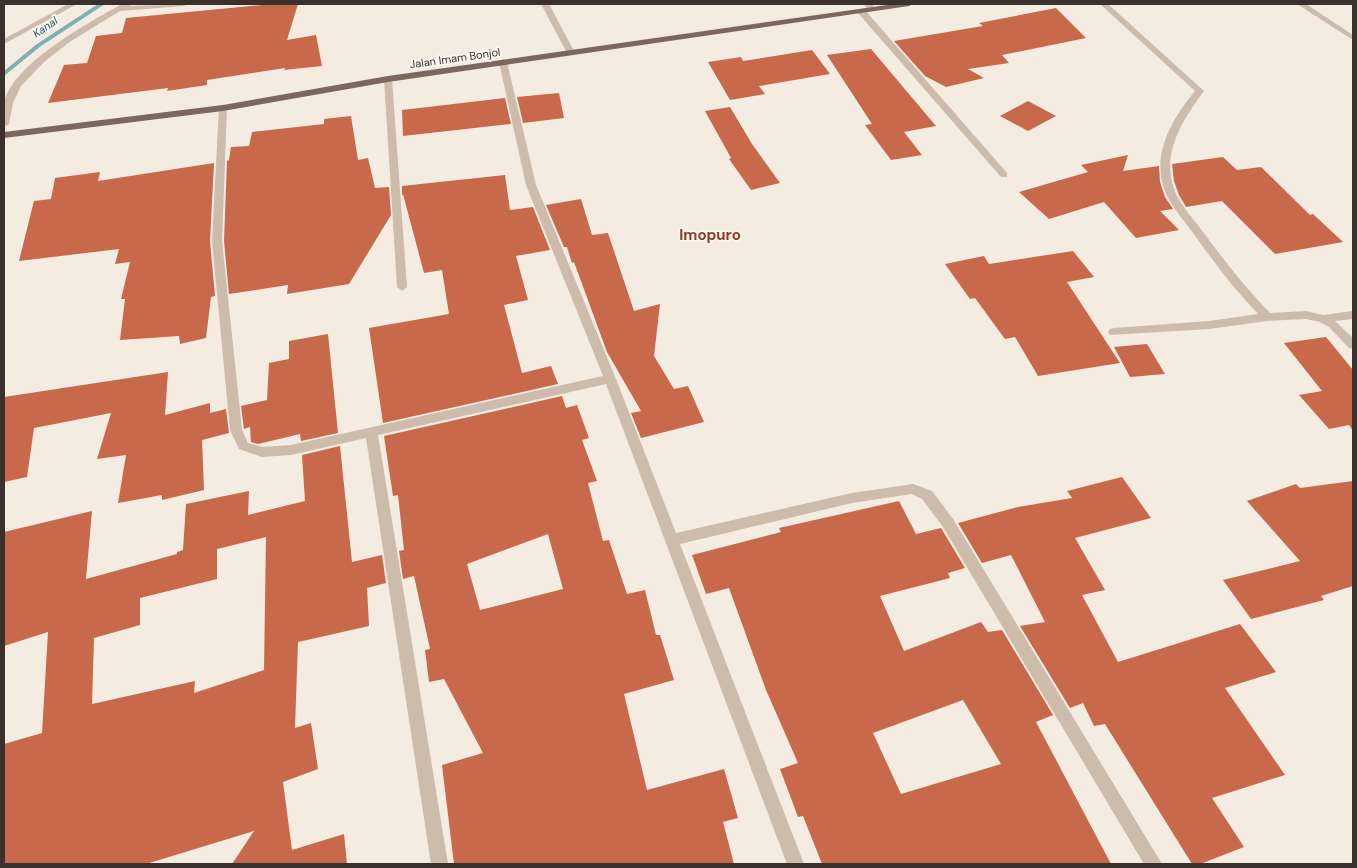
<svg xmlns="http://www.w3.org/2000/svg" width="1357" height="868" font-family="'DM Sans',sans-serif">
<rect width="100%" height="100%" fill="#f4ebe1"/>
<g fill="none" stroke-linecap="round" stroke-linejoin="round">
<path fill="#7fb0b2" fill-rule="evenodd" d="M 98,4 L 105,4 L 41,46 L 4,76 L 4,71 L 37,44 Z"/>
</g>
<path fill="#c8694b" fill-rule="evenodd" d="M 273,4 L 298,4 L 287,40 L 316,35 L 322,66 L 284,70 L 285,68 L 207,80 L 207,85 L 167,91 L 168,88 L 48,103 L 64,65 L 87,63 L 96,36 L 122,33 L 126,18 Z
M 1056,8 L 1086,38 L 1002,55 L 1009,63 L 968,69 L 984,78 L 946,87 L 925,76 L 894,41 L 983,26 L 979,23 Z
M 871,49 L 936,126 L 904,132 L 922,155 L 891,160 L 865,125 L 872,124 L 827,55 Z
M 812,50 L 830,74 L 759,86 L 765,94 L 730,100 L 708,62 L 741,57 L 743,61 Z
M 559,93 L 564,118 L 523,123 L 517,97 Z
M 505,98 L 511,124 L 403,136 L 402,110 Z
M 1028,101 L 1056,116 L 1028,131 L 1000,116 Z
M 730,107 L 752,144 L 780,183 L 751,190 L 729,159 L 731,158 L 705,111 Z
M 351,116 L 358,160 L 368,158 L 375,188 L 389,187 L 391,215 L 349,284 L 287,294 L 288,285 L 229,294 L 224,241 L 227,161 L 229,160 L 231,147 L 249,146 L 252,132 L 324,124 L 324,119 Z
M 1128,155 L 1123,171 L 1159,166 L 1160,182 L 1165,197 L 1173,209 L 1160,211 L 1179,230 L 1136,238 L 1104,202 L 1049,219 L 1019,192 L 1088,172 L 1081,165 Z
M 1223,157 L 1237,170 L 1261,167 L 1310,215 L 1313,214 L 1343,242 L 1275,254 L 1222,201 L 1186,207 L 1179,195 L 1174,181 L 1172,164 Z
M 214,163 L 210,241 L 215,296 L 211,297 L 206,338 L 180,344 L 179,336 L 120,340 L 125,299 L 121,299 L 130,262 L 115,264 L 119,249 L 19,261 L 34,201 L 51,199 L 55,178 L 100,172 L 98,181 Z
M 505,175 L 510,210 L 533,207 L 550,250 L 516,256 L 528,300 L 504,305 L 522,373 L 551,366 L 558,384 L 383,423 L 369,328 L 449,314 L 442,270 L 424,273 L 403,194 L 402,196 L 402,186 Z
M 581,199 L 592,235 L 608,233 L 634,311 L 660,304 L 654,356 L 674,389 L 688,386 L 704,422 L 641,438 L 631,413 L 641,411 L 607,352 L 574,262 L 572,263 L 567,247 L 564,247 L 546,205 Z
M 1073,251 L 1094,277 L 1067,282 L 1120,363 L 1038,376 L 1015,337 L 1005,339 L 975,298 L 970,299 L 945,264 L 984,256 L 989,264 Z
M 328,334 L 338,433 L 301,441 L 300,434 L 258,444 L 251,442 L 250,427 L 244,429 L 241,406 L 267,400 L 269,363 L 289,359 L 289,341 Z
M 1326,337 L 1353,370 L 1353,431 L 1349,425 L 1329,429 L 1299,395 L 1322,391 L 1284,343 Z
M 1147,344 L 1165,374 L 1130,377 L 1114,347 Z
M 168,372 L 165,415 L 210,403 L 210,413 L 226,409 L 229,433 L 202,440 L 204,490 L 162,500 L 162,495 L 118,503 L 126,455 L 97,459 L 111,413 L 34,428 L 27,477 L 4,482 L 4,397 Z
M 562,396 L 566,408 L 577,405 L 589,438 L 582,440 L 597,481 L 588,483 L 603,541 L 609,540 L 627,594 L 645,590 L 656,635 L 660,635 L 674,680 L 624,694 L 647,790 L 724,769 L 738,818 L 723,822 L 734,864 L 454,864 L 442,765 L 483,753 L 444,679 L 429,682 L 425,650 L 430,649 L 414,576 L 403,579 L 399,551 L 404,550 L 398,495 L 393,496 L 384,436 ZM 548,534 L 563,589 L 480,610 L 467,564 Z
M 340,446 L 352,562 L 382,555 L 386,583 L 367,588 L 369,626 L 298,642 L 295,728 L 311,723 L 318,769 L 283,782 L 292,850 L 344,834 L 347,864 L 232,864 L 254,831 L 146,864 L 4,864 L 4,744 L 42,733 L 48,632 L 4,646 L 4,532 L 92,511 L 86,579 L 177,554 L 177,552 L 183,550 L 186,504 L 249,491 L 248,515 L 305,501 L 302,455 ZM 266,537 L 264,670 L 194,693 L 195,681 L 92,704 L 94,638 L 140,625 L 140,598 L 217,579 L 217,549 Z
M 1122,477 L 1151,518 L 1075,538 L 1105,590 L 1082,595 L 1118,662 L 1240,624 L 1276,672 L 1225,688 L 1285,775 L 1212,798 L 1244,847 L 1200,864 L 1192,864 L 1105,724 L 1094,726 L 1083,703 L 1070,708 L 1020,626 L 1045,622 L 1011,555 L 982,563 L 958,523 L 1018,507 L 1072,498 L 1067,491 Z
M 1353,481 L 1353,586 L 1321,596 L 1324,600 L 1251,619 L 1223,580 L 1300,561 L 1247,501 L 1296,484 L 1300,488 Z
M 899,501 L 916,534 L 941,528 L 965,568 L 948,573 L 950,578 L 880,596 L 904,651 L 981,622 L 988,632 L 1002,630 L 1053,715 L 1036,722 L 1111,864 L 822,864 L 803,816 L 798,817 L 780,769 L 798,763 L 766,690 L 729,588 L 706,594 L 692,555 L 781,532 L 779,528 ZM 963,700 L 1001,764 L 901,794 L 873,733 Z"/>
<g fill="none" stroke-linecap="round" stroke-linejoin="round">
<path fill="#cdbbac" fill-rule="evenodd" d="M 68,4 L 77,4 L 4,44 L 4,39 Z
M 122,4 L 131,4 L 130,6 L 188,4 L 184,6 L 120,11 L 71,41 L 44,62 L 21,86 L 13,103 L 9,124 L 4,127 C 4,119 3,111 4,104 C 10,65 90,22 122,4 Z
M 541,4 L 549,4 L 575,53 L 574,55 L 567,53 Z
M 864,4 L 872,4 L 876,9 L 869,11 Z
M 1100,4 L 1108,4 L 1204,91 C 1182,121 1158,157 1177,196 C 1184,209 1195,221 1204,233 C 1224,261 1246,288 1270,313 L 1306,311 L 1323,315 L 1353,311 L 1353,319 L 1335,321 L 1353,338 L 1353,349 L 1349,348 L 1329,327 L 1320,322 L 1306,319 L 1267,321 L 1209,329 L 1110,335 L 1108,332 L 1110,329 L 1114,328 L 1209,321 L 1258,314 C 1235,290 1215,264 1196,237 C 1186,223 1175,211 1167,196 C 1149,158 1171,120 1195,91 Z
M 1297,4 L 1306,4 L 1353,35 L 1353,40 Z
M 858,9 L 864,9 L 1007,173 L 1007,177 L 1001,177 L 858,13 Z
M 503,59 L 507,62 L 536,185 L 616,379 L 676,533 L 852,493 L 913,484 L 932,491 L 953,519 L 1162,864 L 1144,864 L 943,527 L 922,499 L 912,494 L 852,503 L 680,544 L 804,864 L 787,864 L 606,384 L 378,435 L 448,864 L 431,864 L 366,438 L 291,455 L 262,457 L 239,449 L 230,430 L 212,241 L 219,108 L 223,105 L 227,108 L 222,241 L 242,430 L 248,443 L 262,447 L 291,445 L 603,376 L 526,185 L 499,62 Z
M 388,76 L 392,79 L 407,287 L 402,291 L 397,287 L 384,79 Z"/>
<path fill="#7d675c" fill-rule="evenodd" d="M 894,4 L 913,4 L 909,6 L 388,82 L 223,111 L 4,138 L 4,132 L 223,105 L 388,76 Z"/>
</g>
<g text-anchor="middle" dominant-baseline="central" stroke-width="4" stroke-linejoin="round" paint-order="stroke">
<g font-size="11" font-style="italic" fill="#1f5a5e" stroke="#fbf5ee">
<text transform="translate(45 27) rotate(-34)">Kanal</text>
</g>
<g font-size="11" fill="#3b302b" stroke="#fbf5ee">
<text transform="translate(455 58) rotate(-8)">Jalan Imam Bonjol</text>
</g>
<g font-size="15" font-weight="bold" fill="#8c3b22" stroke="#fbf5ee">
<text x="710" y="235">Imopuro</text>
</g>
</g>
<rect width="1357" height="868" fill="none" stroke="#3b302b" stroke-width="10"/>
</svg>
